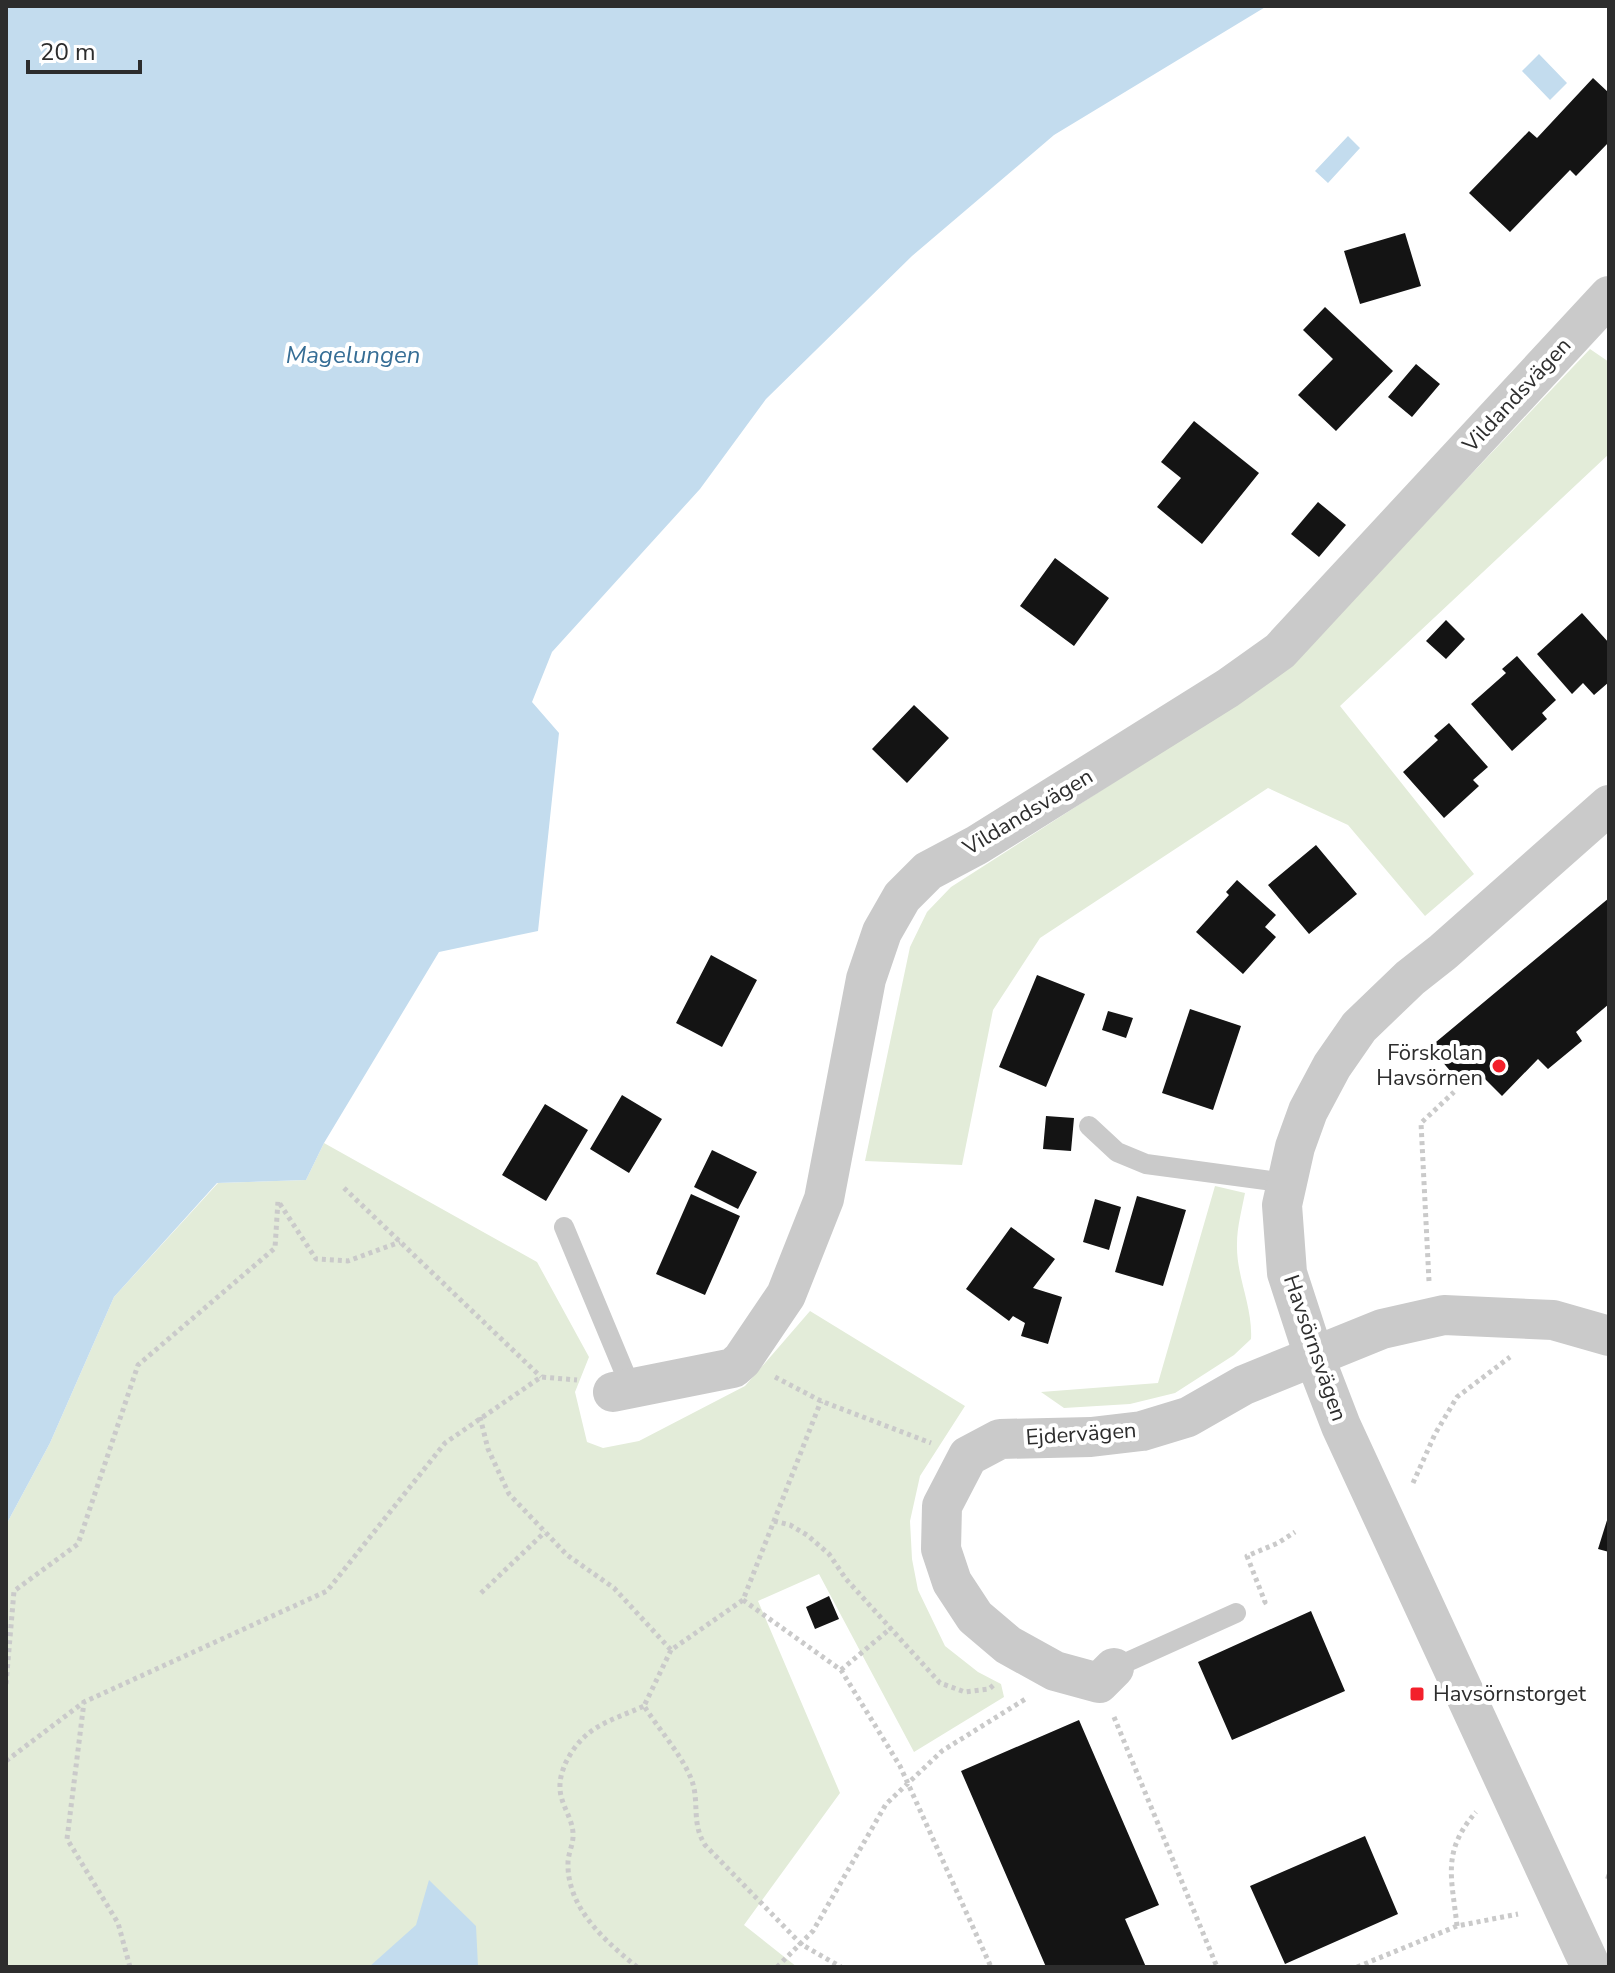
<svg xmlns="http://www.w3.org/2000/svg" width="1615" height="1973" font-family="'Nunito Sans',sans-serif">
<rect width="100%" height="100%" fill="#fff"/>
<path fill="#e3ecd9" d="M 1590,349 L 1609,362 L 1609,454 L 1340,706 L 1474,874 L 1425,916 L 1348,825 L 1268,788 L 1040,938 L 993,1010 L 962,1165 L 865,1161 L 910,947 L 927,912 L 951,887 L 1231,707 L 1297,658 Z
M 324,1143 L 537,1262 L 589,1357 L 575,1392 L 587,1442 L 603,1448 L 639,1441 L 745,1386 L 810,1311 L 965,1406 L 920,1476 L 910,1521 L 912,1559 L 918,1590 L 945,1646 L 978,1672 L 1001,1684 L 1004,1697 L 914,1752 L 819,1574 L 758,1601 L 840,1793 L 744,1925 L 797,1967 L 6,1967 L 6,1525 L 50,1443 L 114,1297 L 218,1183 L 306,1180 Z
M 1215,1186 L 1245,1193 C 1242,1209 1237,1227 1237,1244 C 1236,1276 1253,1307 1251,1339 L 1234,1355 L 1175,1393 L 1130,1404 L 1064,1408 L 1041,1392 L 1158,1383 Z"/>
<path fill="#c3dcee" d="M 6,6 L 1267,6 L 1054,135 L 912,256 L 766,399 L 700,489 L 552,652 L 532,702 L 559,733 L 538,931 L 439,952 L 324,1143 L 306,1180 L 217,1183 L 114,1297 L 50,1443 L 6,1525 Z
M 1539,54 L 1567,83 L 1550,100 L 1522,71 Z
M 1348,136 L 1360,148 L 1328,183 L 1315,171 Z
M 429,1880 L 476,1926 L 478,1966 L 369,1967 L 416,1925 Z"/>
<path fill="#141414" d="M 1593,78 L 1609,93 L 1609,142 L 1576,176 L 1570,170 L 1510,232 L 1469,193 L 1529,131 L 1537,138 Z
M 1405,233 L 1421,286 L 1360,304 L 1344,251 Z
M 1325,307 L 1393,371 L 1336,431 L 1298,395 L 1333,359 L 1303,330 Z
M 1416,364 L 1440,384 L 1412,417 L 1388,397 Z
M 1194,421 L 1259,473 L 1202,544 L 1157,507 L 1181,478 L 1161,462 Z
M 1318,502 L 1346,525 L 1319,557 L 1291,534 Z
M 1055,558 L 1109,598 L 1074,646 L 1020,606 Z
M 1582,613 L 1609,643 L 1609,682 L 1594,695 L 1583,683 L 1572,694 L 1537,654 Z
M 1446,620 L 1465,639 L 1446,659 L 1426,641 Z
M 1517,656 L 1556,700 L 1542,713 L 1547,719 L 1512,751 L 1471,704 L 1506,673 L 1502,669 Z
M 914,705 L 949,738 L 907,783 L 872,749 Z
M 1449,723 L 1488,767 L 1473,780 L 1479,786 L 1444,818 L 1403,772 L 1438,740 L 1434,736 Z
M 1316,845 L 1357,894 L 1309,934 L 1268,885 Z
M 1237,880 L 1276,915 L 1265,927 L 1276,937 L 1243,974 L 1196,932 L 1229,895 L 1226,892 Z
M 1609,898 L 1609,1004 L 1576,1032 L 1582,1041 L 1548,1069 L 1538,1059 L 1502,1096 L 1476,1070 L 1462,1085 L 1430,1047 Z
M 711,955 L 757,980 L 722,1047 L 676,1023 Z
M 1037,975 L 1085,994 L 1046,1087 L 999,1067 Z
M 1190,1009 L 1241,1026 L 1213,1110 L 1162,1093 Z
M 1108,1011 L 1133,1018 L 1126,1038 L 1102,1030 Z
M 622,1095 L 662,1119 L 629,1173 L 590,1149 Z
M 545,1104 L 588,1130 L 546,1201 L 502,1175 Z
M 1046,1116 L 1074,1118 L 1071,1151 L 1043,1149 Z
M 712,1150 L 757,1172 L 738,1209 L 694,1187 Z
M 691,1194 L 740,1216 L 705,1295 L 656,1274 Z
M 1137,1196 L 1186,1210 L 1163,1286 L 1115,1272 Z
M 1095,1199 L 1121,1207 L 1109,1250 L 1083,1242 Z
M 1011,1227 L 1055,1259 L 1033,1288 L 1062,1297 L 1048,1344 L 1021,1336 L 1025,1323 L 1013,1316 L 1009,1321 L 966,1289 Z
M 1608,1517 L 1609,1517 L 1609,1552 L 1598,1549 Z
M 829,1596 L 839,1619 L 815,1629 L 806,1607 Z
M 1311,1611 L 1345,1691 L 1232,1740 L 1198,1662 Z
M 1079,1720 L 1159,1905 L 1125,1919 L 1146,1967 L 1046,1967 L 961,1771 Z
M 1365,1836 L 1398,1914 L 1285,1964 L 1250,1886 Z"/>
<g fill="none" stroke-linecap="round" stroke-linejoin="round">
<path stroke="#cacaca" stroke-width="5" stroke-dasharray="4 4" stroke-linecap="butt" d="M 344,1188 L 541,1377
M 1429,1281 L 1421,1123 L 1454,1092
M 775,1377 L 821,1401 L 931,1443
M 480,1417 L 488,1449 L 509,1494 L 567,1555 L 614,1588 L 671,1650 L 743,1600 L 821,1401
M 1413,1483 L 1435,1434 L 1457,1397 L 1510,1357
M 774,1521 L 790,1525 L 807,1535 L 829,1554 L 846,1579 L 940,1683 L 965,1692 L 989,1689 L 996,1683
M 481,1593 L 545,1532
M 743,1600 L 841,1670 L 900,1766 L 991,1967
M 1263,1603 L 1265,1602 L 1247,1556 L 1278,1543 L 1295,1532
M 671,1650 L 644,1706 C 658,1728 680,1753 690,1776 C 701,1800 690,1821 705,1845 L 801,1944 L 841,1967
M 841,1670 L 891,1628
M 6,1684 L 14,1591 L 78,1544 L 138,1365 L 275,1248 L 278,1201 L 316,1259 L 348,1261 L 400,1242
M 1114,1717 L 1217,1967
M 6,1761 L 84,1702
M 1606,1876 L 1609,1877
M 1457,1926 C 1452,1878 1441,1852 1476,1812
M 130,1967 L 118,1923 L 67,1839 L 84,1702 L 327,1591 L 445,1443 L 541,1377 L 577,1380
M 637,1967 C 605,1941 567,1908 568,1863 C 568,1853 574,1843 573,1833 C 572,1816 559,1803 560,1785 C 560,1777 563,1769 566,1762 C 585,1725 609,1722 644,1706
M 777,1967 L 813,1931 L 886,1804 L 942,1751 L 1027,1698
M 1357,1967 L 1457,1926 L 1518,1914"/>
<path stroke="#cacaca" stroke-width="20" d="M 1089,1126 L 1117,1152 L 1146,1164 L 1287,1183
M 564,1227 L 631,1388
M 1114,1668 L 1236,1613"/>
<path stroke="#cacaca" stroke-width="40" d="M 613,1392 L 733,1368 L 742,1360 L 786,1295 L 824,1199 L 866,979 L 882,932 L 902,897 L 928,871 L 977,845 L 1228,688 L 1280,651 L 1609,296
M 1114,1668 L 1099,1683 L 1055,1671 L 1008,1645 L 975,1617 L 952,1582 L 941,1549 L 942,1506 L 968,1456 L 1000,1439 L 1091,1437 L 1142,1431 L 1188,1417 L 1244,1385 L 1382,1329 L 1444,1315 L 1553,1320 L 1609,1336
M 1591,1967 L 1341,1426 L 1314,1356 L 1287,1273 L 1282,1205 L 1295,1147 L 1308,1111 L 1332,1066 L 1359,1027 L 1410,978 L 1443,952 L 1609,805"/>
</g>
<g fill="#f3202b" stroke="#fff" stroke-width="3">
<circle cx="1499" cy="1066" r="8"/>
<rect x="1409" y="1686" width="16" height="16" rx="4"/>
</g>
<g text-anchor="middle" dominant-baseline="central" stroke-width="8" stroke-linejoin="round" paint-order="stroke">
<g font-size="22" fill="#2d2d2d" stroke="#fff">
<text transform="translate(1517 395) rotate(-47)">Vildandsvägen</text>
<text transform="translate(1028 812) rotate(-31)">Vildandsvägen</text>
<text transform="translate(1315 1348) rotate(71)">Havsörnsvägen</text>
<text transform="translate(1081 1434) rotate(-4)">Ejdervägen</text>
</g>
<g font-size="22" fill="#2d2d2d" stroke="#fff" text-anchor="end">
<text x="1483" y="1053">Förskolan<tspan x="1483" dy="25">Havsörnen</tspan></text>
<text x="1433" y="1694" text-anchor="start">Havsörnstorget</text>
</g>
<g font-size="24" font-style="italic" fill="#356d95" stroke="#fff">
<text x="353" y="355">Magelungen</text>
</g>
</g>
<rect width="1615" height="1973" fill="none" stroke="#2d2d2d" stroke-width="16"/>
<path d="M28 60v12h112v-12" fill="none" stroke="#2d2d2d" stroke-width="4"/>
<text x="40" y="60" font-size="24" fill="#2d2d2d" stroke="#ffffff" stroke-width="6" paint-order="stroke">20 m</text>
</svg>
